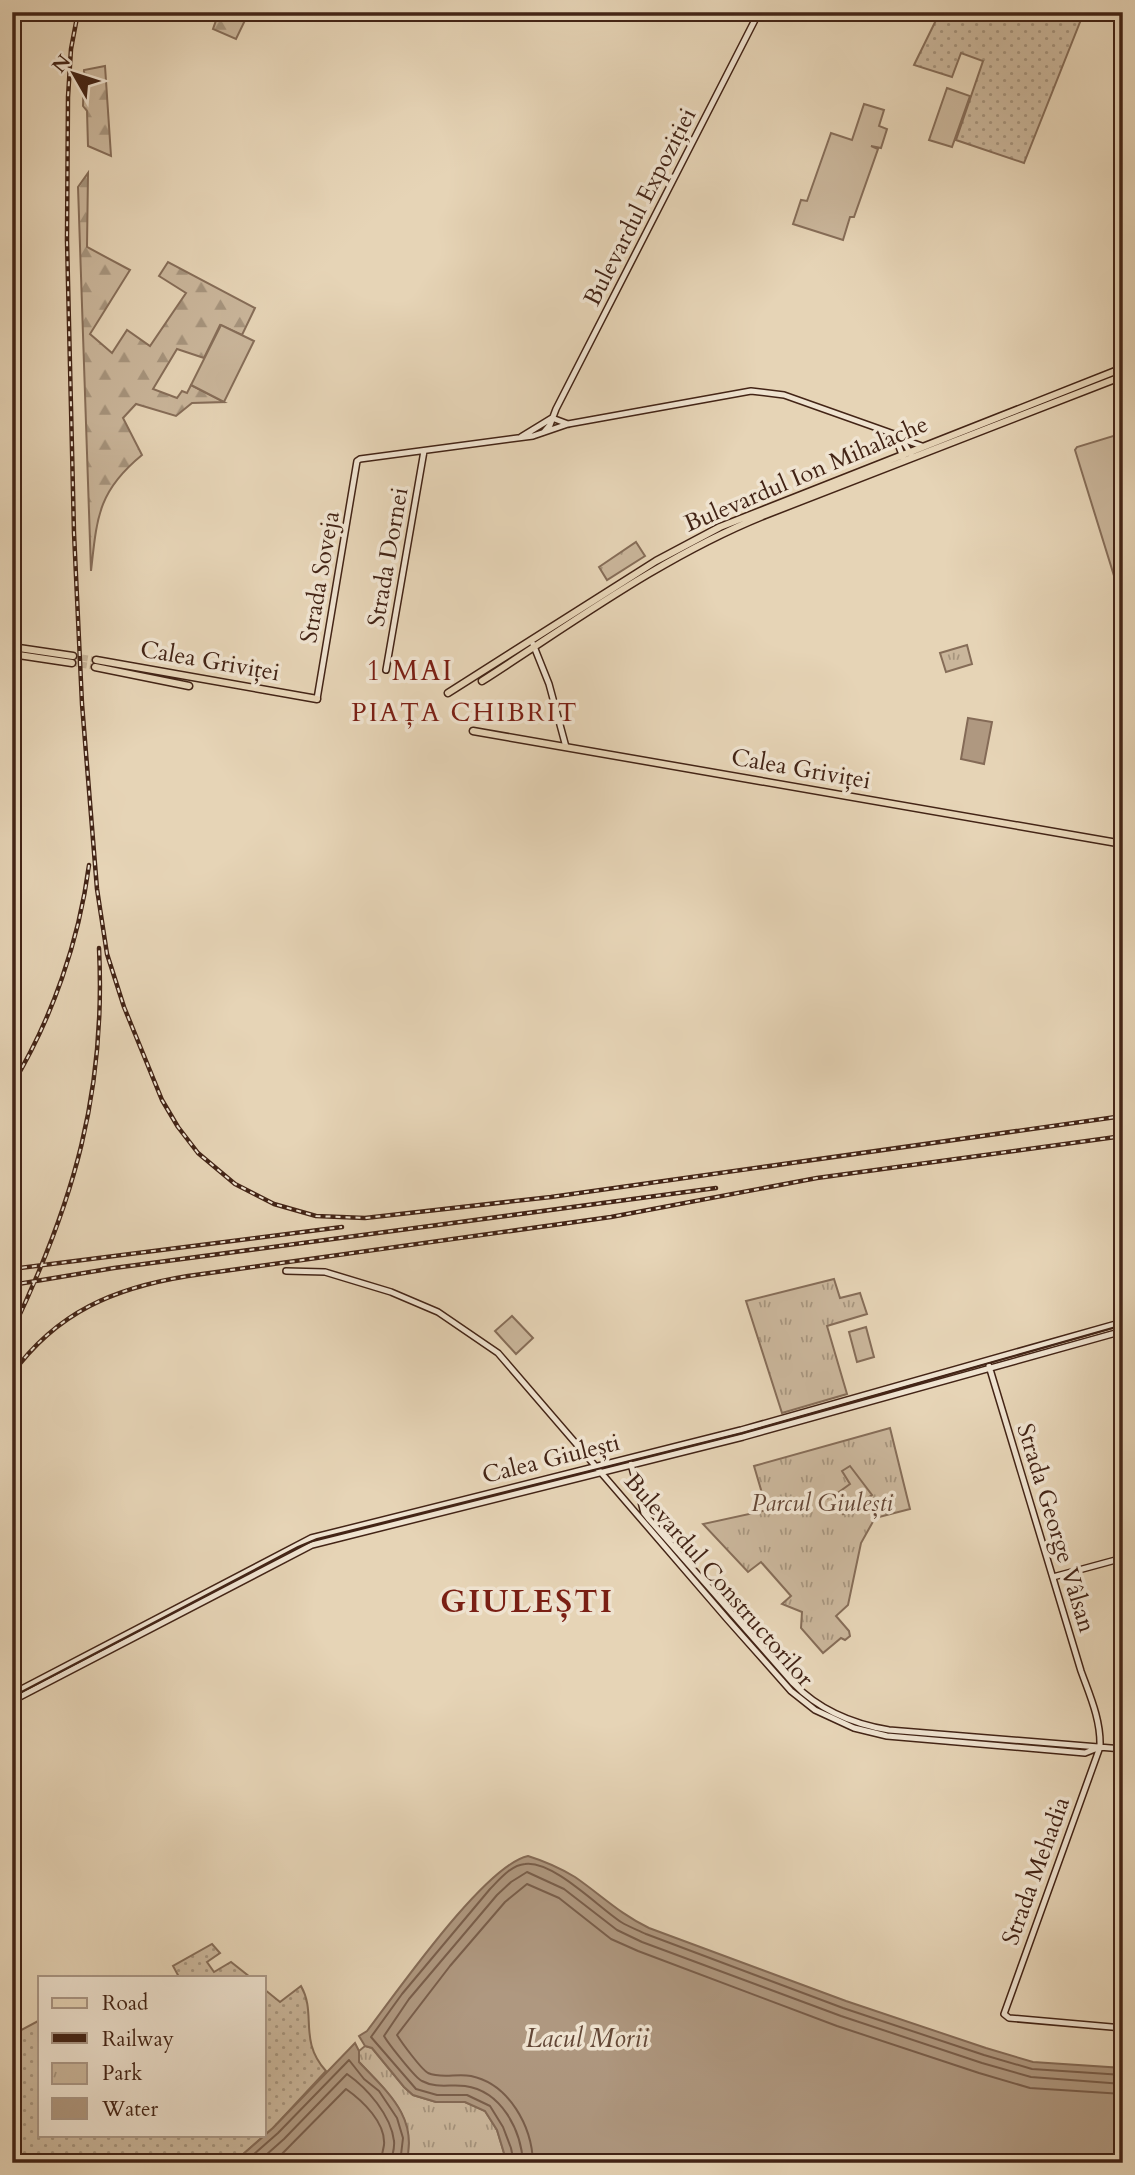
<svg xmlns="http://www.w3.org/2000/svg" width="1135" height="2175" font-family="Cardo,serif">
<defs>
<pattern id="grass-dots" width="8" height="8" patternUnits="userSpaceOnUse" patternTransform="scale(1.75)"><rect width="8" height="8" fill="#cab69b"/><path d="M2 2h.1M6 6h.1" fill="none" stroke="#a6947d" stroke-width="1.8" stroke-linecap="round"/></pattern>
<pattern id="forest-firs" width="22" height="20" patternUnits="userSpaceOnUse" patternTransform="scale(1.75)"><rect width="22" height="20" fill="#cab69b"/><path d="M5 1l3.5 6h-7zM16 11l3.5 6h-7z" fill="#a6947d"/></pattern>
<pattern id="park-tufts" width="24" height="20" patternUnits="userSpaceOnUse" patternTransform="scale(1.75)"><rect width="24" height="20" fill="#cab69b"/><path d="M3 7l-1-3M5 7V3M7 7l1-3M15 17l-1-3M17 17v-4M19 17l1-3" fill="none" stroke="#a6947d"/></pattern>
</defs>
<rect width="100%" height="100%" fill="#e6d4b6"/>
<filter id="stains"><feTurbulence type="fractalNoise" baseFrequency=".00286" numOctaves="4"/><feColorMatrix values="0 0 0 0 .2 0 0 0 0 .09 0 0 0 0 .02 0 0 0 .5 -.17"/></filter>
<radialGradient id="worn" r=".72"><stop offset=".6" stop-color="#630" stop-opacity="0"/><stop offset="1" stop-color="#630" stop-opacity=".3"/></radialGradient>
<path fill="url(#grass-dots)" stroke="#866d58" stroke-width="2" d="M 940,12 L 1084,12 L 1024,163 L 956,140 L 983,61 L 961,53 L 952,77 L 914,65 Z
M 212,1944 L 220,1953 L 207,1962 L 214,1972 L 231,1962 L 250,1977 L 179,1977 L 173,1966 Z
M 301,1986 C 317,2014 298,2040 326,2071 L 273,2128 L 233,2163 L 12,2163 L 12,2122 L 15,2121 L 12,2117 L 12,2035 L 40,2020 L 40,2135 L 264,2135 L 264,1989 L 280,2002 Z"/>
<path fill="url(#forest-firs)" stroke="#866d58" stroke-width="2" d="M 219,12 L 249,12 L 236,39 L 213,29 Z
M 105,66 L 111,156 L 88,146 L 87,111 L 83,106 L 84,70 Z
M 88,173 L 87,247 L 130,270 L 90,334 L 112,353 L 127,330 L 150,346 L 186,293 L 159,276 L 168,262 L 255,308 L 242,335 L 220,325 L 204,358 L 177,349 L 153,389 L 177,398 L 182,391 L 187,393 L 191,385 L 224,402 L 192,403 L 176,416 L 136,404 L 123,418 L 142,455 C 98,491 97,517 91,571 L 78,187 Z"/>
<path fill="url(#park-tufts)" stroke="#866d58" stroke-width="2" d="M 636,542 L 645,556 L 607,580 L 599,567 Z
M 967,645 L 972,664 L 946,672 L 940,653 Z
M 834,1279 L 840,1298 L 860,1293 L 867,1314 L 827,1326 L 847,1394 L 782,1413 L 746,1301 Z
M 890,1428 L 910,1509 L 875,1518 L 861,1543 L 848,1605 L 836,1616 L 849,1631 L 850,1636 L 845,1640 L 841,1638 L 823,1653 L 801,1628 L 802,1612 L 782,1604 L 791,1596 L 761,1562 L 748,1572 L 703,1524 L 767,1510 L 754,1466 Z
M 365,2046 L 372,2048 L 404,2087 L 413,2095 L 436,2102 L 465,2102 L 485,2111 L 497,2130 L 507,2163 L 406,2163 C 418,2117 387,2092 359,2062 L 359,2051 Z"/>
<path fill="#cab69b" stroke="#866d58" stroke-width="2" d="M 947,88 L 970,96 L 952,147 L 929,140 Z
M 864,104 L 884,110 L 879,126 L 887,129 L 881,148 L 871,146 L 878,149 L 854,217 L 850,217 L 843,240 L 793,224 L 801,200 L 807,201 L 831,133 L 852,140 Z
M 221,325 L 254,341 L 224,402 L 191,385 Z
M 1123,433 L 1123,578 L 1118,580 L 1115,579 L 1075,450 L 1077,447 Z
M 512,1316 L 533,1338 L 516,1354 L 495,1331 Z
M 866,1327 L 874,1357 L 857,1362 L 849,1332 Z
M 850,1466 L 872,1495 L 843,1514 L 832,1497 L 850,1484 L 842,1471 Z"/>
<path fill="#af9880" stroke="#846a56" stroke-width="2" d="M 968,718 L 992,722 L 984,764 L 961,759 Z
M 528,1856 C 544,1861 560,1868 575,1877 C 601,1895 620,1914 649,1928 L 846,2001 L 986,2048 L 1033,2062 L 1123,2068 L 1123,2163 L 507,2163 L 497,2130 L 485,2111 L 465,2102 L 436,2102 L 413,2095 L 404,2087 L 372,2048 L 365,2046 L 359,2036 L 367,2031 C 397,1992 485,1865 528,1856 Z
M 355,2043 L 359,2051 L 359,2062 C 387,2092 419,2117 406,2163 L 233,2163 L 273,2128 Z"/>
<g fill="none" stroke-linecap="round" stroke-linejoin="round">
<path stroke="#795e4b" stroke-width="2" d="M 244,2163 L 278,2133 L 349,2060 L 364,2079 L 379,2091 L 397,2118 L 403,2138 L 400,2163
M 257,2163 L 284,2139 L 347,2074 C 367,2088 391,2115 394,2141 C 395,2148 392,2155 391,2163
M 273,2163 L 346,2089 C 363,2101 386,2123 384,2145 C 383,2151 381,2157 381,2163
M 514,2163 L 511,2148 L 503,2127 L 490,2106 L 467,2095 L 437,2095 L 416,2089 L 371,2037 L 402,1994 L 490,1889 C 499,1880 511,1865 525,1864 C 553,1860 599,1908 621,1922 C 629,1927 638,1930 646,1934 L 843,2008 L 984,2055 L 1032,2069 L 1123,2075
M 523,2163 C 521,2129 501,2091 465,2086 C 450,2084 437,2089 422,2081 C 416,2079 388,2043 384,2036 L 409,1999 L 497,1895 L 511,1882 L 527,1872 L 564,1889 L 617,1930 L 642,1942 L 841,2016 L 982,2063 L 1031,2077 L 1123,2084
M 533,2163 C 532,2126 509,2084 471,2076 C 457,2073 442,2079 428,2073 C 421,2069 402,2043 397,2035 L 450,1966 L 505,1902 L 527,1884 L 559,1898 L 611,1939 L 638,1951 L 837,2026 L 979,2073 L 1030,2088 L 1123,2094"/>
<path stroke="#c5b196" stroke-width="6" stroke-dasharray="6 3" stroke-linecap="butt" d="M 73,656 L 96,660
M 72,663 L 95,667"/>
<defs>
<path id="secondary" d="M 544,432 L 550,425 L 556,409 L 759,12
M 894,434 L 903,457
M 521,437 L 552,418 L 568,424
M 902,439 L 922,446
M 533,644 L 549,684 L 566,747
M 386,670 L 424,451
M 317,699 L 357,461 L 360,459 L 533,436 L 568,424 L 751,391 L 784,395 L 894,434 L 901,438 L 911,454
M 286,1271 L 325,1272 L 391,1292 L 438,1312 L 498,1353 L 728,1620 L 791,1691 L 815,1710 L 854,1728 L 887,1736 L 1085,1753 L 1100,1747
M 989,1366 L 1081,1671 C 1090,1696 1101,1720 1100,1747 L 1004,2014 L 1009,2018 L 1123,2028
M 631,1464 L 644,1513 L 648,1518 L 793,1683 C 818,1709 853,1724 889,1730 L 1123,1749
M 1053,1577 L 1123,1558
M 12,1694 L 311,1538 L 741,1430 L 1123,1322
M 12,1701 L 312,1545 L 743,1437 L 1123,1331"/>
<path id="primary" d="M 12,647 L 73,656
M 12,654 L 72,663
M 96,660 L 317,699
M 95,667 L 189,686
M 482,681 C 574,622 663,556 765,515 L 1123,376
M 448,693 L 656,561 L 720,527 L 1123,368
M 473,731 L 1123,844"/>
</defs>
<use href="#secondary" stroke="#432416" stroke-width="8"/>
<use href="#primary" stroke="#432416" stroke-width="9"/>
<use href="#secondary" stroke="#efe3d0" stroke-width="5"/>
<use href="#primary" stroke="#e6d4b6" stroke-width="6"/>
<path stroke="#432416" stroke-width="2" d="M 12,1697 L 298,1547 L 317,1539 L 742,1433 L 1123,1325"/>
<defs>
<path id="rail" d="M 78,12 L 71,49 L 68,97 L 67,240 L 74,533 L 82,704 L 97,889 L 107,954 L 124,1007 L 162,1100 L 178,1127 L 198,1153 L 235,1184 L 274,1204 L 316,1216 L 365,1218 L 551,1197 L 1123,1116
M 12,1085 C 52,1019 79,941 89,865
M 12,1269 L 342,1227
M 12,1285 L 114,1268 L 716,1188
M 12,1331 C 74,1202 106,1092 99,948
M 12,1374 C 57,1312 114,1288 188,1276 L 611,1217 L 817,1178 L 1123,1136"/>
</defs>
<use href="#rail" stroke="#432416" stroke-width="4.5"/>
<use href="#rail" stroke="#efe3d0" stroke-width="2" stroke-dasharray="5" stroke-linecap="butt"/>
</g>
<g text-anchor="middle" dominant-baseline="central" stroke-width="7" stroke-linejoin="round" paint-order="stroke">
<g font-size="24" fill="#432416" stroke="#efe3d0">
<text transform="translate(640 207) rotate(-63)">Bulevardul Expoziției</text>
<text transform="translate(806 474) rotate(-23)">Bulevardul Ion Mihalache</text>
<text transform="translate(388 557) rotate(-80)">Strada Dornei</text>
<text transform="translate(320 577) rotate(-80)">Strada Soveja</text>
<text transform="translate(210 661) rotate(10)">Calea Griviței</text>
<text transform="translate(801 769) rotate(10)">Calea Griviței</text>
<text transform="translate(551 1459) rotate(-14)">Calea Giulești</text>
<text transform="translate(1056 1528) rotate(73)">Strada George Vâlsan</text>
<text transform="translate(719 1580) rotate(49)">Bulevardul Constructorilor</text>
<text transform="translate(1036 1871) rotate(-70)">Strada Mehadia</text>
</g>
<g font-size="24" font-style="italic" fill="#654837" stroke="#efe3d0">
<text x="822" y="1503">Parcul Giulești</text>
</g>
<g font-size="26" letter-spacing="2" fill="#7a1f14" stroke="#efe3d0">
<text x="465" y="712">PIAȚA CHIBRIT</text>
</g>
<g font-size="26" font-style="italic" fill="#634736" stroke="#efe3d0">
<text x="587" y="2038">Lacul Morii</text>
</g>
<g font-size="28" letter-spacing="2" fill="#7a1f14" stroke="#efe3d0">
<text x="410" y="671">1 MAI</text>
</g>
<g font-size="32" font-weight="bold" letter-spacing="2" fill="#7a1f14" stroke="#efe3d0">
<text x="527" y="1602">GIULEȘTI</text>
</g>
</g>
<rect width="1135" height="2175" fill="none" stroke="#e6d4b6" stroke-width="42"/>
<rect x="14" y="14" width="1107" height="2147" fill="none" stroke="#432416" stroke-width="3.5"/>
<rect x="21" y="21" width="1093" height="2133" fill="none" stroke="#432416" stroke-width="2"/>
<rect x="38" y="1976" width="228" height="161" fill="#efe3d0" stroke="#aa9786" stroke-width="2"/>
<rect x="52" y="1998" width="35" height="10" fill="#e6d4b6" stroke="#aa9786" stroke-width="2"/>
<text x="102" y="2010" font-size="21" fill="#432416">Road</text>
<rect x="52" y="2033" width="35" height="10" fill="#432416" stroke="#aa9786" stroke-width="2"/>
<text x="102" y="2046" font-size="21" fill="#432416">Railway</text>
<rect x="52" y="2063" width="35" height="21" fill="url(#park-tufts)" stroke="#aa9786" stroke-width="2"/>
<text x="102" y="2080" font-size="21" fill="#432416">Park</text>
<rect x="52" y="2098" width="35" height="21" fill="#af9880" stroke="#aa9786" stroke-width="2"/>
<text x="102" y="2116" font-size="21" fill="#432416">Water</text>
<g transform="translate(74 74) rotate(309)" stroke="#efe3d0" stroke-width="5" paint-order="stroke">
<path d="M0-5L12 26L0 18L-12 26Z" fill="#432416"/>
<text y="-10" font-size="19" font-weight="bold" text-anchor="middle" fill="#432416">N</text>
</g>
<rect width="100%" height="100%" filter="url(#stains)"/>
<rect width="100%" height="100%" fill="url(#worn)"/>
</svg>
